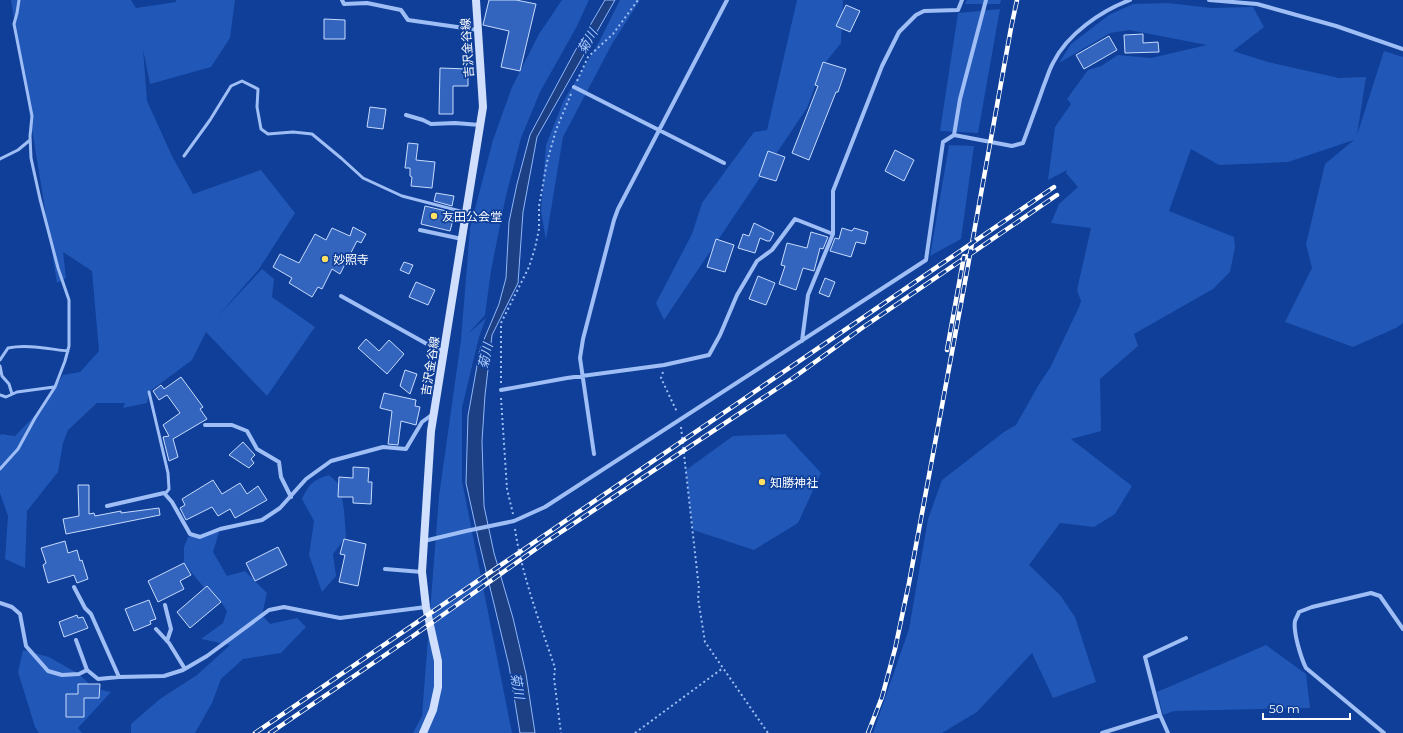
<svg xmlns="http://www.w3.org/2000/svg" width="1403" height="733" font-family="Montserrat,'Noto Sans JP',sans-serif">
<rect width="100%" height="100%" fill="#0f3f98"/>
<path fill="#2157b7" d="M 11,0 L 131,0 L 136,8 L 176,2 L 176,0 L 235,0 L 230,38 L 211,67 L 150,84 L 143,49 L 147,101 L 172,156 L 193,194 L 261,170 L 295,213 L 259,269 L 218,316 L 262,269 L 274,279 L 272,297 L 315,327 L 267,396 L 206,332 L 192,360 L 149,392 L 147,403 L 123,408 L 125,403 L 97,403 L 68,430 L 63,443 L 58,472 L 27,511 L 25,568 L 5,559 L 8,516 L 0,493 L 0,436 L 1,434 L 15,436 L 43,407 L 63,375 L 80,372 L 99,351 L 92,271 L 63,252 L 66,278 L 57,283 Z
M 562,0 L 589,0 L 576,28 L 540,92 L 521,138 L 505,200 L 491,271 L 485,315 L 468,334 L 486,318 L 479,337 L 462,408 L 462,481 L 512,733 L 413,733 L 422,716 L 439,496 L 461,340 L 470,228 L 493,140 L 512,87 L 539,34 Z
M 620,0 L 640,0 L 612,44 L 563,137 L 546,240 L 541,211 L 546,145 L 563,102 L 599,42 Z
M 797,0 L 843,0 L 841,43 L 822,67 L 807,108 L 664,320 L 656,303 L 692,234 L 702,203 L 754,132 L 767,130 Z
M 967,0 L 1001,0 L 1000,4 L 965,4 Z
M 1168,3 L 1211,8 L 1253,7 L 1264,27 L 1233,51 L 1268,62 L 1339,78 L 1366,77 L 1357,135 L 1384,51 L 1403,57 L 1403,323 L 1396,328 L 1353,347 L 1285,322 L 1312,268 L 1306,244 L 1325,164 L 1354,140 L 1288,162 L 1219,165 L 1191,149 L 1169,211 L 1234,237 L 1235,247 L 1230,272 L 1213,289 L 1134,334 L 1138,346 L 1100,379 L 1101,431 L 1071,439 L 1132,486 L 1115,514 L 1094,527 L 1060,523 L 1029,565 L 1060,595 L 1075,617 L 1096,682 L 1053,698 L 1032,653 L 977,712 L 942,733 L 873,733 L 909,629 L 928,519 L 942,480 L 1004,432 L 1016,425 L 1038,386 L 1050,368 L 1079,307 L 1081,301 L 1077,290 L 1091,228 L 1051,223 L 1059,204 L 1078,187 L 1066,173 L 1067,170 L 1048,180 L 1055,127 L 1071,104 L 1067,99 L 1088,70 L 1101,66 L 1118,55 L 1151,58 L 1207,45 L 1129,30 L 1110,33 L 1059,63 L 1071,44 L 1109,15 L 1133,4 Z
M 1000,9 L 978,133 L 940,131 L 958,13 Z
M 949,145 L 974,146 L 961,239 L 930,256 Z
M 785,434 L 821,473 L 798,523 L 754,550 L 693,530 L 686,470 L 733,436 Z
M 329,475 L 340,485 L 344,510 L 346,537 L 333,554 L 336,576 L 322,592 L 309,555 L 314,521 L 302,499 C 309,484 313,480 329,475 Z
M 220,529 L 213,552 L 227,576 L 245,571 L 267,593 L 262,615 L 270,624 L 297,618 L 306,627 L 281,653 L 243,659 L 221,679 L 212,703 L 195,733 L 131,733 L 131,724 L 160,699 L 197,675 L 230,645 L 201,639 L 223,623 L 227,611 L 221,602 L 205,589 L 184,563 L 184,547 L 188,537 Z
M 1266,645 L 1306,674 L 1310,708 L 1174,711 L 1163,715 L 1157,692 Z
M 23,650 L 49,657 L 79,674 L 93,688 L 111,692 L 78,728 L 82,733 L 39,733 L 35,727 L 18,672 Z"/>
<path fill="#1c4083" stroke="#90b7f8" d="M 605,0 L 615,0 L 537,137 L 523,212 L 518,283 L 492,335 L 485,395 L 482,441 L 484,506 L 494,553 L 513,618 L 526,674 L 535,733 L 520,733 L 509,666 L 479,542 L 466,483 L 468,416 L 480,349 L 499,304 L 506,278 L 509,222 L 517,184 L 530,135 L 575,51 Z"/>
<path fill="#3365be" stroke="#c7dbfe" d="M 489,0 L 516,0 L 536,4 L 520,71 L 501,67 L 509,31 L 483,25 Z
M 846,5 L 860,11 L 850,32 L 836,26 Z
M 324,19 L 345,20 L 345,39 L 324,39 Z
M 1143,34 L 1143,43 L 1158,42 L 1159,52 L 1125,53 L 1124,35 Z
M 1109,36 L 1117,50 L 1084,69 L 1076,55 Z
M 823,62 L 846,69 L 838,92 L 836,92 L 809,160 L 792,153 L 818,86 L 815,85 Z
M 440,68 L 468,69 L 468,86 L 453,86 L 453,114 L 439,114 Z
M 370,107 L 386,109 L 383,129 L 367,127 Z
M 408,143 L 418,144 L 416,160 L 435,162 L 432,188 L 411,186 L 412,177 L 410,176 L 410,168 L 405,168 Z
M 895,150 L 914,160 L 904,181 L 885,171 Z
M 768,151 L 785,157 L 776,181 L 759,176 Z
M 436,193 L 454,196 L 452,206 L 434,201 Z
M 425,206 L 455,213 L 450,231 L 421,224 Z
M 754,223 L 774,233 L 770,241 L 767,241 L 760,238 L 755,253 L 738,248 L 743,234 L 749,236 Z
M 353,227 L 366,234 L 361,243 L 357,241 L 340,274 L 332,269 L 322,289 L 318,287 L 312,297 L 289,283 L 292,278 L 273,267 L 280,254 L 299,263 L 315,234 L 326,240 L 332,228 L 350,236 Z
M 842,228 L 852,231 L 854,228 L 868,232 L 865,244 L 856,242 L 851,257 L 830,251 L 835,238 L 839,239 Z
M 811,232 L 828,237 L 823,249 L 820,248 L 814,271 L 803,268 L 796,290 L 779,284 L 785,266 L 781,265 L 787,243 L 807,248 Z
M 716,239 L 734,245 L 725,272 L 707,267 Z
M 404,262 L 413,265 L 409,274 L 400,270 Z
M 758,276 L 775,283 L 766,305 L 749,299 Z
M 825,278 L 835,282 L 829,297 L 819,293 Z
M 416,282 L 435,290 L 428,305 L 409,297 Z
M 366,339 L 379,351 L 389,340 L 404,354 L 387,374 L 358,348 Z
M 405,370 L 417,374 L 410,394 L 400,386 Z
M 181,377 L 203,407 L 200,409 L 207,419 L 173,439 L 178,457 L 169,461 L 163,437 L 169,436 L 163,425 L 180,413 L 167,395 L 159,400 L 153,391 L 161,385 L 164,389 Z
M 384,393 L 416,400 L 415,406 L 420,407 L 416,425 L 401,421 L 398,445 L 388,444 L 392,411 L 380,408 Z
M 243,442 L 255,455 L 251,459 L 254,463 L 249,468 L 229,455 Z
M 353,467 L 369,468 L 368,482 L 372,482 L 371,504 L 353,503 L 353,497 L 338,497 L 339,477 L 353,478 Z
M 213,480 L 222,494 L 240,483 L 247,494 L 258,486 L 267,500 L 235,518 L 230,509 L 218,516 L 212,507 L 186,520 L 180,508 L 185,505 L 182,499 Z
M 78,485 L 89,485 L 89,514 L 94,513 L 95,516 L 121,511 L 121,513 L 159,508 L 160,515 L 66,534 L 63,519 L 79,516 Z
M 344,539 L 366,544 L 358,586 L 339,582 L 345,555 L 340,554 Z
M 65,541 L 68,553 L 77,550 L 80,561 L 82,560 L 88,579 L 77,583 L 74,575 L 48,583 L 43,565 L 46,563 L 41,548 Z
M 278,547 L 287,565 L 255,581 L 246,563 Z
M 184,563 L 191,575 L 180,581 L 184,589 L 158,602 L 148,581 Z
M 207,586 L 221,602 L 190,628 L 177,612 Z
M 149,600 L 156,619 L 150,621 L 151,624 L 134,631 L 125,609 Z
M 77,615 L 78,618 L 83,617 L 88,628 L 64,637 L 59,622 Z
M 78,684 L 100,684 L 99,698 L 84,698 L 84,717 L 66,717 L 66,694 L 78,694 Z"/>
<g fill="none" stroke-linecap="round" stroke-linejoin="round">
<path stroke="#9fbef5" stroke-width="2" stroke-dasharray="2 3" stroke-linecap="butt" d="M 577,81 L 588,57 L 613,34 L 638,0
M 663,372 L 661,378 L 677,412
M 501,383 L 501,323 L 529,267 L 535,248 L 539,229 L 539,206 L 547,162 L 556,130 L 571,94
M 501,398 L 507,489 L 513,514
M 681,427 L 699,589 L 698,598 L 705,642 L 768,733
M 515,529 C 522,576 540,623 555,668 L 554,678 L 561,733
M 635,733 L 723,668"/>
<path stroke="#9fbef5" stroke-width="3" d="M 184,156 L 210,120 L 231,86 L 242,81 L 258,89 L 257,107 L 261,129 L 268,134 L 293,132 L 312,134 L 341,158 L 363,178 L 402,196 L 464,212
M 0,159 L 18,150 L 30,140
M 0,360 L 8,348 C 28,344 48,349 68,351
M 0,366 L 2,376 L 9,384 L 12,394
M 149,392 L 168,473 L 169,489 L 165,494
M 0,395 L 6,397 L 17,392 L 54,387
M 0,469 L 18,449 L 35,418 L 55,387 L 65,361 L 69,346 L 69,300 L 58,268 L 40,199 L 31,158 L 30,136 L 32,116 L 14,24 L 17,13 L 19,0"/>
<path stroke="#9fbef5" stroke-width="4" d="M 342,0 L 344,4 L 367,3 L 401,10 L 408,20 L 478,30
M 1209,0 L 1257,4 L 1336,26 L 1403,49
M 574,87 L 724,163
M 406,115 L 423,120 L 431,124 L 455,123 L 480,125
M 954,135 L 1012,146 L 1023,143 C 1030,124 1037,105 1044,85 C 1047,78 1049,70 1053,63 C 1067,34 1101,11 1130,0
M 420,230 L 462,239
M 341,296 L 427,344 L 444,352
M 802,341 L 808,295 L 833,234 L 833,191 L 882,66 L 899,32 L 916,15 L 924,11 L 958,10 L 962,0
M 501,390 L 567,378 L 664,365 L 709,355 L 720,335 L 737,295 L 757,261 L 772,250 L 795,219 L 833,234
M 205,425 L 232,425 L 247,431 L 257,449 L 279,462 L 281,477 L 291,497
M 594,454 L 580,358 L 583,339 L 614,220 L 618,209 L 727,0
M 107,506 L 164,493 L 172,502 L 190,534 L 200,537 L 220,529 L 262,520 L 280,508 L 306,479 L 331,461 L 383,447 L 406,449 L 422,422 L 433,414
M 424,541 L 466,531 L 514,521 L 545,507 L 926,260 L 943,142 L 954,135 L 960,99 L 986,0
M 385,569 L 422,572
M 74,587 L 85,608 L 91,614 L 119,677
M 0,603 L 12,607 L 20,614 L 26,646 L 48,671 L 62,675 L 79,674 L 87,670 L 98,679 L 119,677 L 164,676 L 183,670 L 207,656 L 269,610 L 284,607 L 340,618 L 426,607
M 165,605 L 171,629 L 167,641
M 156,629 L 169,643 L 185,669
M 76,640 L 87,670
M 1102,733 L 1160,715
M 1168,733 L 1160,715 L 1145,657 L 1186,638
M 1384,733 L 1306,668 C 1301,658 1293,632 1295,621 C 1296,618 1298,615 1299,612 L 1312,607 L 1371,593 L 1380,596 L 1403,629"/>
<path stroke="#cfdffd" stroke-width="8" d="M 423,733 L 433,710 L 438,687 L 438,661 L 426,607 L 422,572 L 431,431 L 483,107 L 476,0"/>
<defs>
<path id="rail" d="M 947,350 L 964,256
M 255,733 L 1054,187
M 270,733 L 413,636 L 543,544 L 793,378 L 862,328 L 1057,195
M 868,733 L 882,697 L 895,649 L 909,583 L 965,282 L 1011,28 L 1017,0"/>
</defs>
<use href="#rail" stroke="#fff" stroke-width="4.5"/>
<use href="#rail" stroke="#0f3f98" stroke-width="3" stroke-dasharray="9" stroke-linecap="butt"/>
</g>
<g fill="#ffe063" stroke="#0f3f98" stroke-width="1.5">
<circle cx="434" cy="216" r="4"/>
<circle cx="325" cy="259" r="4"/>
<circle cx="762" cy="482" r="4"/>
</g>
<g text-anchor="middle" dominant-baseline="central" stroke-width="3.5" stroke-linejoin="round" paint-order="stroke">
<g font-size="12" fill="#fff" stroke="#0f3f98">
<text transform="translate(467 48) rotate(-94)">吉沢金谷線</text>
<text transform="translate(430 366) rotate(-81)">吉沢金谷線</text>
</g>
<g font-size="12" fill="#fff" stroke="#0f3f98" text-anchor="start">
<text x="442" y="216">友田公会堂</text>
<text x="333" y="259">妙照寺</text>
<text x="770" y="482">知勝神社</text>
</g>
<g font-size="13" font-style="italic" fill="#abc9fb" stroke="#0f3f98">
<text transform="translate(587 41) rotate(-60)">菊川</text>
<text transform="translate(485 356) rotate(-77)">菊川</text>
<text transform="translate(518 686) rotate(80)">菊川</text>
</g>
</g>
<path d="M1263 713v6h87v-6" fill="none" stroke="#ffffff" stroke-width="2"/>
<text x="1269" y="713" font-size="12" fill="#ffffff" stroke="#0f3f98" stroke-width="3" paint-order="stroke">50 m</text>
</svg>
